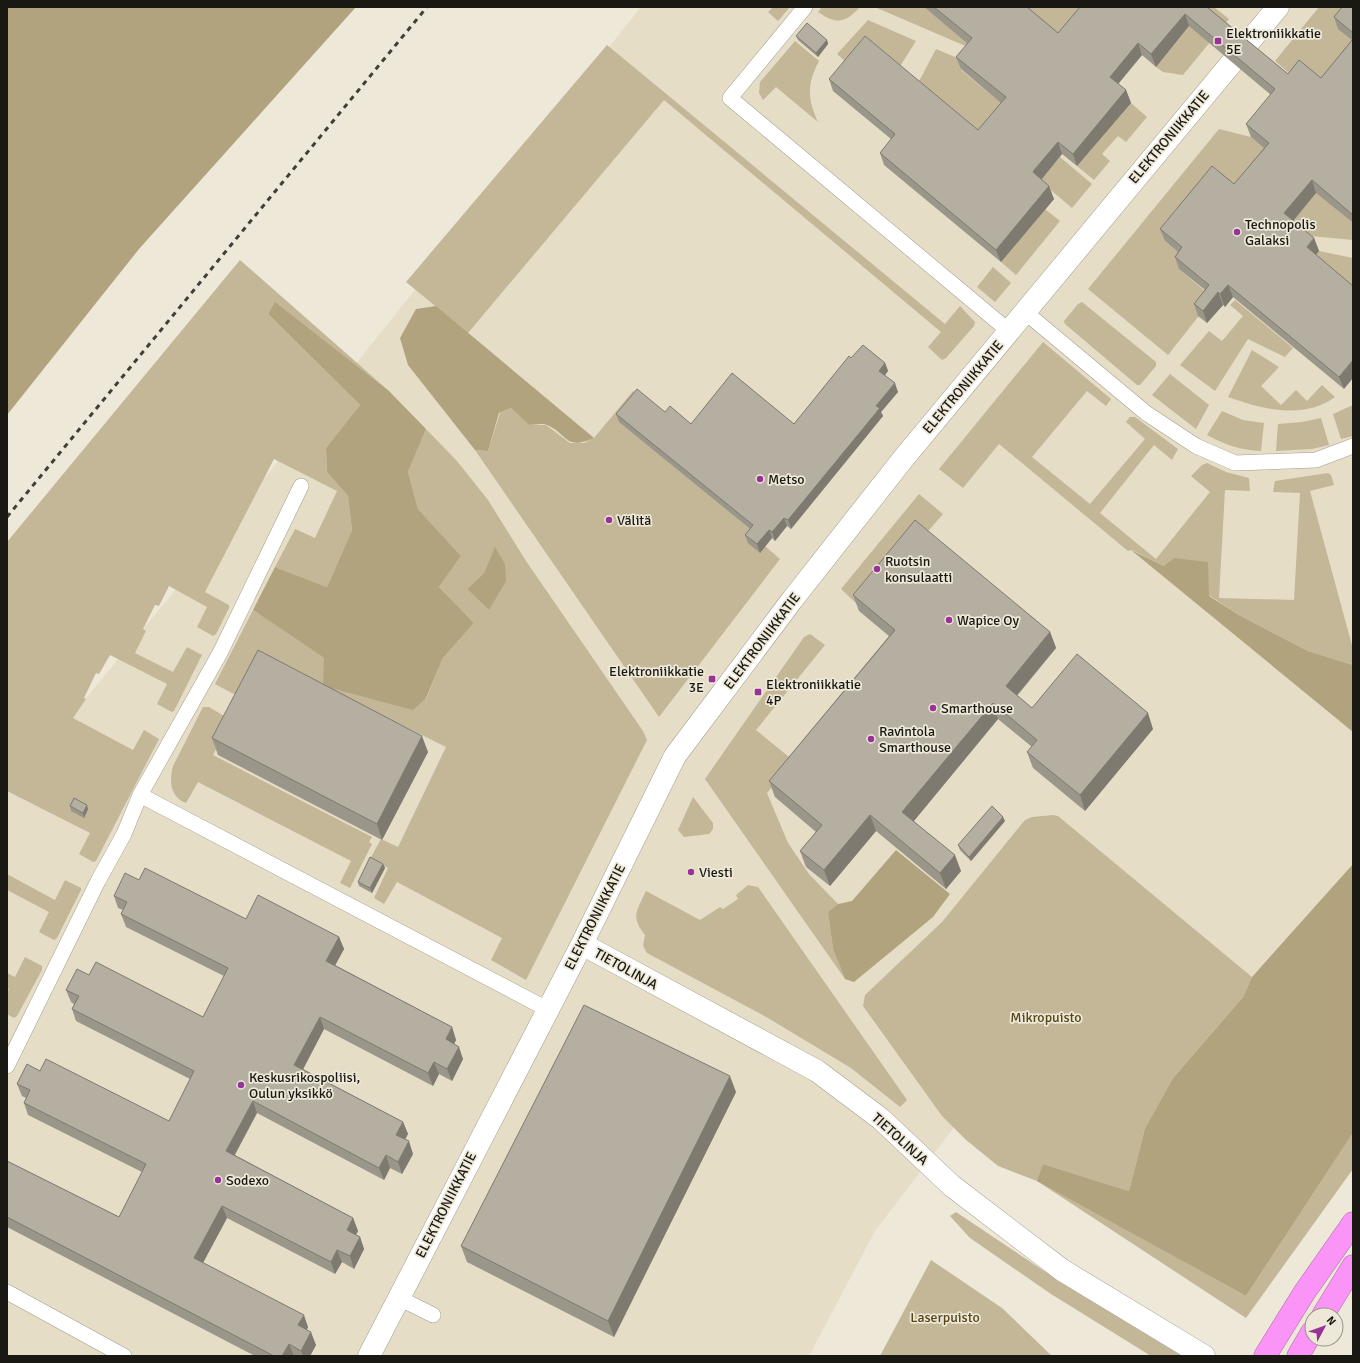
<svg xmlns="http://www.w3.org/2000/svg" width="1360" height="1363" font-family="Signika,sans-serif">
<rect width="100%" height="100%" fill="#ede8d8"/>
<path fill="#e5ddc6" d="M 641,7 L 1353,7 L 1353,665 L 1308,651 L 1164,566 L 1133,551 L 1353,732 L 1353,864 L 1252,977 L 1116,915 L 875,1231 L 809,1356 L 10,1356 L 7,1354 L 7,794 L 176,589 Z"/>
<path fill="#c3b798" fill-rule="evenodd" d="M 773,7 L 790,7 L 778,21 L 768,12 Z
M 822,7 L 860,7 C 845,23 837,25 818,12 Z
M 878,7 L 924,7 L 977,51 L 877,8 Z
M 1016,7 L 1085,7 L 1057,41 Z
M 1205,7 L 1214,7 L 1229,19 L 1183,75 L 1163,72 L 1156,67 Z
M 1319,7 L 1353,7 L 1353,41 L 1325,90 L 1297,80 L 1275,61 Z
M 868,20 L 916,41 L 897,71 L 853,68 L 837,54 Z
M 795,41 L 819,61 C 807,84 807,98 818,122 L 776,87 L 763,100 L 759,93 L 760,82 Z
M 607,45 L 945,324 L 960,306 L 975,322 L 974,326 L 946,358 L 942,360 L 928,347 L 941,332 L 664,100 L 468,333 L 406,282 Z
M 936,49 L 967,62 L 961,70 L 1005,106 L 978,139 L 916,87 Z
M 1131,103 L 1147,117 L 1126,142 L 1118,136 L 1102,154 L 1110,161 L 1094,180 L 1077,166 Z
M 1219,129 L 1251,137 L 1273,155 L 1165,241 L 1187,259 L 1179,269 L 1213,298 L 1168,355 L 1088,289 Z
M 1060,157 L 1092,184 L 1072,208 L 1040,181 Z
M 1316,193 L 1353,223 L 1353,240 L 1310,236 L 1293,221 Z
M 1045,209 L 1060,221 L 1016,275 L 1001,262 Z
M 1319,251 L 1353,258 L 1353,294 L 1312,260 Z
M 240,260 L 389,391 L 275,303 L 268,314 L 360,405 L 326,448 L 327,472 L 348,496 L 352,530 L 327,587 L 275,567 L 295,529 L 315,538 L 337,491 L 274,459 L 205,592 L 229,605 L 229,608 L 216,634 L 213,636 L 197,627 L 207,607 L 169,586 L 159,606 L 155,605 L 143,629 L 146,631 L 135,653 L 173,672 L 187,647 L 202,655 L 174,711 L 172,712 L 157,704 L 167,684 L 110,655 L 99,674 L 96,673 L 84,698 L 86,699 L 73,718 L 133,750 L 144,730 L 159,739 L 96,861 L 93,862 L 79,854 L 90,833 L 7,791 L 7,542 Z
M 993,267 L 1011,283 L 995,302 L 977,287 Z
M 1235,300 L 1293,348 L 1285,357 L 1248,339 L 1215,391 L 1180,365 L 1209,331 L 1222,341 L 1243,316 L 1230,305 Z
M 1082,302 L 1156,362 L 1156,366 L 1140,385 L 1137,385 L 1065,324 L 1064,321 L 1078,304 Z
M 1043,342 L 1111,399 L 1106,406 L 1087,391 L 1032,457 L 1090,504 L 1145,439 L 1126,422 L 1130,417 L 1135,417 L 1178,449 L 1172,460 L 1154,445 L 1100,513 L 1156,559 L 1210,492 L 1191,476 L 1202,465 L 1207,463 L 1226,472 L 1249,478 L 1250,491 L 1225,490 L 1219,598 L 1294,600 L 1300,493 L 1273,492 L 1275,481 L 1328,473 L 1331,475 L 1334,485 L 1310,491 L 1353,649 L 1353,665 L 1308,651 L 1239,615 L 1164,566 L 1132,550 L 1128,551 L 999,444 L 963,488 L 939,469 Z
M 1252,350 L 1279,367 L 1261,386 L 1281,405 L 1296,390 L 1307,401 L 1322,385 L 1335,397 C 1304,420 1261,409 1228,397 Z
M 1170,374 L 1209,405 L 1196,429 L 1152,395 Z
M 633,391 L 640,397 L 620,422 L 756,534 L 765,546 L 780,559 L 659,717 L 475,450 L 488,451 L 500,413 L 511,408 L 529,425 L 546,425 L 570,443 L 584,443 L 594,438 Z
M 1353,405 L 1353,436 L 1341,439 L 1333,414 Z
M 1222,411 L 1243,420 L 1264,423 L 1261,451 C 1241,450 1225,445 1207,435 Z
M 1321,418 L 1329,445 L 1312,449 L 1276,451 L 1278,424 L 1302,422 Z
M 426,429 L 457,461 L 488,500 L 526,561 L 643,731 L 647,740 L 526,980 L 491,960 L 502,938 L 397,882 L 384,904 L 374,898 L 388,868 L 370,859 L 381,839 L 398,847 L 446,747 L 323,686 L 267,655 L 243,699 L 215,684 L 253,610 L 324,658 L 426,699 L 443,658 L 474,623 L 439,587 L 461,556 L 418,509 L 408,472 ZM 495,548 L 489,610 L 467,589 L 484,573 Z
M 919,494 L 943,514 L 861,608 L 841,589 Z
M 810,634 L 825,645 L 756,730 L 794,761 L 767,793 L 788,843 L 809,874 L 838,904 L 828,912 L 833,949 L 845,979 L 705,779 L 804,637 Z
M 203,707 L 209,707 L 231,720 L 213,755 L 372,837 L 369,842 L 372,844 L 350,888 L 340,883 L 351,861 L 198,782 L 186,803 C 170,797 169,781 173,766 Z
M 693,797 L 713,823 L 713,829 L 709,834 L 684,837 L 678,830 Z
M 1053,815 L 1058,816 L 1252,977 L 1243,997 L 1173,1078 L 1145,1128 L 1129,1191 L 1043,1164 L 1038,1181 L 1246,1296 L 1353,1133 L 1353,1169 L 1246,1318 L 1037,1181 L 998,1166 L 965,1139 L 942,1116 L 863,1006 L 865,995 L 942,922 L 1025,820 L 1032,817 Z
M 7,874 L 55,900 L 65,880 L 81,888 L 81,890 L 57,938 L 54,940 L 39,932 L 49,912 L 7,890 Z
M 748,885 L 758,887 L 907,1100 L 900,1107 L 851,1068 L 768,1018 L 647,953 L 643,946 L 645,935 C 630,916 637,911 646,891 L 700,920 L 720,907 L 723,909 L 738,899 L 736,895 Z
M 25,957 L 42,966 L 42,970 L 17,1016 L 14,1018 L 7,1014 L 7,993 L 9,989 L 7,988 L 7,973 L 15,977 Z
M 956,1212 L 1056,1279 L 1182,1356 L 1151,1356 L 1051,1294 L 970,1238 L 950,1216 Z
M 931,1260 L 1002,1308 L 1052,1356 L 880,1356 Z"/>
<path fill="#b1a37d" d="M 7,7 L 356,7 L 139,249 L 7,415 Z
M 275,302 L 389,391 L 426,429 L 408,472 L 418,509 L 461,556 L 439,587 L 474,623 L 443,658 L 426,698 L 413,710 L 323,686 L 324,658 L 253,610 L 275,567 L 327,587 L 352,530 L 348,496 L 327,472 L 326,448 L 360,405 L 268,314 Z
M 436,306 L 594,438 C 565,451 568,434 547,425 C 542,423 534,425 529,425 L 511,408 L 499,413 L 488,451 L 475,450 L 408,365 L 400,338 L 416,309 Z
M 495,547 L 505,564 L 506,581 L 489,610 L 467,589 L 484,573 Z
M 1131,550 L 1164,566 L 1174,558 L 1208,562 L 1209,596 L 1239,615 L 1308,651 L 1353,665 L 1353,732 Z
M 896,850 L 950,894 L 933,917 L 854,982 L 845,979 L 833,949 L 828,912 L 838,904 L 852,901 Z
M 1353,864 L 1353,1133 L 1246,1296 L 1037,1181 L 1043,1164 L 1129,1191 L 1145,1128 L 1173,1078 L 1243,997 L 1252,977 Z"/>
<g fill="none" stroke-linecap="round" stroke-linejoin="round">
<defs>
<path id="service" d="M 805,7 L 730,98 L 1010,332
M 1025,312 L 1146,413 L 1196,446 L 1235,463 L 1316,460 L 1353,446
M 140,795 L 547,1009
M 7,1066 L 98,881 L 124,834 L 140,795 L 220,653 L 301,486
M 7,1292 L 124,1356
M 399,1298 L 433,1315"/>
<path id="minor" d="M 582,944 L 817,1071 L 881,1119 L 952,1186 L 1062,1270 L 1204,1356
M 369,1356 L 582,944 L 675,756 L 792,600 L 903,459 L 1278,7"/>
<path id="motorway" d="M 1323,1315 L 1353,1266
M 1265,1356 L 1304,1293 L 1353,1223
M 1298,1356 L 1312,1332"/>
</defs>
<use href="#service" stroke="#a39e8f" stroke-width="16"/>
<use href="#minor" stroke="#a39e8f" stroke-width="23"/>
<use href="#motorway" stroke="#ac69a7" stroke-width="23"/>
<use href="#service" stroke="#fff" stroke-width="15"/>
<use href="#minor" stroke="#fff" stroke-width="22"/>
<use href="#motorway" stroke="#fb94f7" stroke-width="22"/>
<path stroke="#403e37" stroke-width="3" stroke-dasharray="5 5" stroke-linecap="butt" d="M 7,517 L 427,7"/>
</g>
<path fill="#9b968a" d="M 924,7 L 1027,7 L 1058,33 L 1207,7 L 1288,74 L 1321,78 L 1352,40 L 1338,29 L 1334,17 L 1353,7 L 1353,223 L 1316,193 L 1293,221 L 1314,238 L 1319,251 L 1316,255 L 1344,389 L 1233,297 L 1225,307 L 1223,305 L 1207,323 L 1198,316 L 1194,304 L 1205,290 L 1179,269 L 1175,257 L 1178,252 L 1165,241 L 1160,229 L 1234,184 L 1264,148 L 1251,137 L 1246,124 L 1271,95 L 1189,26 L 1156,67 L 1142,55 L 1118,84 L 1126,90 L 1131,103 L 1077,166 L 1062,154 L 1041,180 L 1054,199 L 1001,262 L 884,165 L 880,153 L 891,139 L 833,91 L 829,79 L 978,130 L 1001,103 L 961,69 L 956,57 L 968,44 Z
M 796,36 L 827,40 L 828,44 L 818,57 L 798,40 Z
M 851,358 L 885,363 L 888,371 L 885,375 L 898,392 L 881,412 L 883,416 L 791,529 L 787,526 L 775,541 L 772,538 L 760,553 L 748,543 L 745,535 L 750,529 L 619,422 L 616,414 L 665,412 L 691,424 L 794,424 Z
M 853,595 L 1050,632 L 1056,648 L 1017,696 L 1032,708 L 1153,729 L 1085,811 L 1033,768 L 1027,752 L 1032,747 L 998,719 L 914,821 L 961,871 L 946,889 L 876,831 L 830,886 L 806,867 L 800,851 L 816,832 L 775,797 L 769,781 L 889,636 L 859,611 Z
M 212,738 L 428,752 L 382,840 L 218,755 Z
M 70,806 L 88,809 L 84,818 L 71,811 Z
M 1005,821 L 971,861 L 960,850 L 958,845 Z
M 383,864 L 385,868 L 372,893 L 359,886 L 358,882 Z
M 139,880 L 246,919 L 339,937 L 344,949 L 335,965 L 452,1027 L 456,1040 L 454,1044 L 463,1059 L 452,1081 L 439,1074 L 433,1086 L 324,1029 L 303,1069 L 403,1122 L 408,1134 L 405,1139 L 413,1154 L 402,1174 L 390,1168 L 384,1180 L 257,1113 L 235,1155 L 353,1218 L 358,1231 L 356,1235 L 360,1237 L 364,1249 L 354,1269 L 342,1262 L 335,1274 L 227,1218 L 203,1263 L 308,1327 L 307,1330 L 316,1345 L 310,1356 L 255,1356 L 7,1227 L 7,1161 L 119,1217 L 142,1172 L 28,1115 L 24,1103 L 26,1098 L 22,1096 L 17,1084 L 40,1071 L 169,1121 L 190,1079 L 76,1021 L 72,1009 L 74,1004 L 71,1002 L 66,990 L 89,975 L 203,1017 L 224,976 L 126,927 L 121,914 L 123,910 L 118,908 L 114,896 Z
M 736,1092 L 614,1337 L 467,1262 L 461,1246 Z"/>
<path fill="#7e7a70" d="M 1185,14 L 1189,26 L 1156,67 L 1151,54 Z
M 827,40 L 828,44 L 818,57 L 816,53 Z
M 1138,43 L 1142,55 L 1114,89 L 1110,77 Z
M 1126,90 L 1131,103 L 1077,166 L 1073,154 Z
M 1058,142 L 1062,154 L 1037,185 L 1033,172 Z
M 1312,180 L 1316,193 L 1289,226 L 1284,213 Z
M 1049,186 L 1054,199 L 1001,262 L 996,250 Z
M 1314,238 L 1319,251 L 1312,260 L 1307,247 Z
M 1228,285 L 1233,297 L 1225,307 L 1220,294 Z
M 1218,292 L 1223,305 L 1207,323 L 1203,311 Z
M 1353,360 L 1353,378 L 1344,389 L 1339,377 Z
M 885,363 L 888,371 L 882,379 L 879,371 Z
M 895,383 L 898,392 L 881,412 L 883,416 L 791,529 L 788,520 L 876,406 Z
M 784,518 L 787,526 L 775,541 L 772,532 Z
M 769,530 L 772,538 L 760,553 L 757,544 Z
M 1050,632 L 1056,648 L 1011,702 L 1006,686 Z
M 993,703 L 998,719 L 908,828 L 902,812 Z
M 1148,713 L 1153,729 L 1085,811 L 1080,795 Z
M 422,736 L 428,752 L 382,840 L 377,824 Z
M 87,805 L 88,809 L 84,818 L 83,813 Z
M 870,815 L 876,831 L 830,886 L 824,870 Z
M 1003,817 L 1005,821 L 971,861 L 969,857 Z
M 955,855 L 961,871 L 946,889 L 940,873 Z
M 383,864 L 385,868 L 372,893 L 370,888 Z
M 339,937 L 344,949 L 331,973 L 326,961 Z
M 320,1017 L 324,1029 L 299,1077 L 294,1065 Z
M 452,1027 L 456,1040 L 450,1052 L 446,1039 Z
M 459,1047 L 463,1059 L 452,1081 L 447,1069 Z
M 434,1062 L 439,1074 L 433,1086 L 428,1073 Z
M 730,1076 L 736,1092 L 614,1337 L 608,1321 Z
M 253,1101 L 257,1113 L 230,1163 L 226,1151 Z
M 403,1122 L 408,1134 L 401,1147 L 396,1135 Z
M 409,1141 L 413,1154 L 402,1174 L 398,1162 Z
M 386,1155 L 390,1168 L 384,1180 L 379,1168 Z
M 222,1206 L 227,1218 L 199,1270 L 194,1258 Z
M 353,1218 L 358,1231 L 351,1242 L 347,1230 Z
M 360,1237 L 364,1249 L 354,1269 L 350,1256 Z
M 337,1250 L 342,1262 L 335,1274 L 331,1262 Z
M 304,1315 L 308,1327 L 302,1338 L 298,1325 Z
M 311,1332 L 316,1345 L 310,1356 L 303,1356 L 301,1351 Z
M 289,1344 L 294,1356 L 282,1356 Z"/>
<path fill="#b4afa0" stroke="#7e7a70" d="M 934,7 L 1027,7 L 1058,33 L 1080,7 L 1207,7 L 1288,74 L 1299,60 L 1321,78 L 1353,39 L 1353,215 L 1312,180 L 1284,213 L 1314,238 L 1307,247 L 1353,286 L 1353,360 L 1339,377 L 1228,285 L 1220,294 L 1218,292 L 1203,311 L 1198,307 L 1194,304 L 1209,285 L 1175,257 L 1182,247 L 1160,229 L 1212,166 L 1234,184 L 1269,143 L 1246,124 L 1275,89 L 1185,14 L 1151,54 L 1138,43 L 1110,77 L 1126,90 L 1073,154 L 1058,142 L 1035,169 L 1033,172 L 1049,186 L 996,250 L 880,153 L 895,134 L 829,79 L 865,36 L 978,130 L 1006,97 L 956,57 L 972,38 Z
M 1342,7 L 1353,7 L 1353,33 L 1334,17 Z
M 807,23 L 827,40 L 816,53 L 796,36 Z
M 863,345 L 885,363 L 879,371 L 895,383 L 876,406 L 880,408 L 788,520 L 784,518 L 772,532 L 769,530 L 757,544 L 745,535 L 753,525 L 616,414 L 637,389 L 665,412 L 670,406 L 691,424 L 732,373 L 794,424 L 849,356 L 851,358 Z
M 915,520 L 1050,632 L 1006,686 L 1032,708 L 1077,654 L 1148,713 L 1080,795 L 1027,752 L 1037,740 L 993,703 L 902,812 L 955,855 L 940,873 L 870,815 L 824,870 L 800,851 L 822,825 L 769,781 L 895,630 L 853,595 Z
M 258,650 L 422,736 L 377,824 L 212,738 Z
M 74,798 L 87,805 L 83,813 L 70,806 Z
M 992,806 L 1003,817 L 969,857 L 958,845 Z
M 370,857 L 383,864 L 370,888 L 358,882 Z
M 145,868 L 246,919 L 258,895 L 339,937 L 326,961 L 452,1027 L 446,1039 L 459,1047 L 447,1069 L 434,1062 L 428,1073 L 320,1017 L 294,1065 L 403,1122 L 396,1135 L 409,1141 L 398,1162 L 386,1155 L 379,1168 L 253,1101 L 226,1151 L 353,1218 L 347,1230 L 360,1237 L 350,1256 L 337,1250 L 331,1262 L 222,1206 L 194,1258 L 304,1315 L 298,1325 L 311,1332 L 301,1351 L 289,1344 L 282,1356 L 274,1356 L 7,1217 L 7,1161 L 119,1217 L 146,1164 L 24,1103 L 30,1090 L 17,1084 L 27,1064 L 40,1071 L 46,1059 L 169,1121 L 194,1071 L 72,1009 L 79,996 L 66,990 L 77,969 L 89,975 L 96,962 L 203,1017 L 228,968 L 121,914 L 127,902 L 114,896 L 125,873 L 139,880 Z
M 584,1005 L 730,1076 L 608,1321 L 461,1246 Z"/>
<g fill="#983297" stroke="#ede8d8" stroke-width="1.5">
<rect x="1214" y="37" width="8" height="8" rx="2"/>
<circle cx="1237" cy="232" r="4"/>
<circle cx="760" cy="479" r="4"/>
<circle cx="609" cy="520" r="4"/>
<circle cx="877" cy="569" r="4"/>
<circle cx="949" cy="620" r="4"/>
<rect x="708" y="675" width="8" height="8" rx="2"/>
<rect x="754" y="688" width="8" height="8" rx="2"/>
<circle cx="933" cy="708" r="4"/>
<circle cx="871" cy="739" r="4"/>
<circle cx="691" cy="872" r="4"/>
<circle cx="241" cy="1085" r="4"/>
<circle cx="218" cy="1180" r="4"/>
</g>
<g text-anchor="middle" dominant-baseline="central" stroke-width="3.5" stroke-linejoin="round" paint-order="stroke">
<g font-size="14" fill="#1a1813" stroke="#ede8d8" text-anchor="start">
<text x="1226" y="33">Elektroniikkatie<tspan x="1226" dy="16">5E</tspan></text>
<text x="1245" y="224">Technopolis<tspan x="1245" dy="16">Galaksi</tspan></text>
<text x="768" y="479">Metso</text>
<text x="617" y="520">Välitä</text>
<text x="885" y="561">Ruotsin<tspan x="885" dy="16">konsulaatti</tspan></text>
<text x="957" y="620">Wapice Oy</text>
<text x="704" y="671" text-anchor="end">Elektroniikkatie<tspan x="704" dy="16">3E</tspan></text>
<text x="766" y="684">Elektroniikkatie<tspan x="766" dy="16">4P</tspan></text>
<text x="941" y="708">Smarthouse</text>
<text x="879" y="731">Ravintola<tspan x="879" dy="16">Smarthouse</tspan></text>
<text x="699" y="872">Viesti</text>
<text x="249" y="1077">Keskusrikospoliisi,<tspan x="249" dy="16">Oulun yksikkö</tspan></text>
<text x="226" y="1180">Sodexo</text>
</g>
<g font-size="14" fill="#1a1813" stroke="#ede8d8">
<text transform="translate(1169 137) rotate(-50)">ELEKTRONIIKKATIE</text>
<text transform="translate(963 387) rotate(-50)">ELEKTRONIIKKATIE</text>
<text transform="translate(762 641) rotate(-53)">ELEKTRONIIKKATIE</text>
<text transform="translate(595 917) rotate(-63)">ELEKTRONIIKKATIE</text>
<text transform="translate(626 969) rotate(29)">TIETOLINJA</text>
<text transform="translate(900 1139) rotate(42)">TIETOLINJA</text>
<text transform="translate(446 1205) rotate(-63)">ELEKTRONIIKKATIE</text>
</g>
<g font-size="14" fill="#564616" stroke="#ede8d8">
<text x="1046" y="1017">Mikropuisto</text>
<text x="945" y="1317">Laserpuisto</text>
</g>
</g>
<rect width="1360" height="1363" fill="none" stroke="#1a1813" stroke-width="16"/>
<g transform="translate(1324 1327) rotate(49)"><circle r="19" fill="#ede8d8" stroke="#999589"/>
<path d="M0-3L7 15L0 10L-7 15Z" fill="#983297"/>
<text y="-6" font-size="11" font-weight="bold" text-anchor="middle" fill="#1a1813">N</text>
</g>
</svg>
